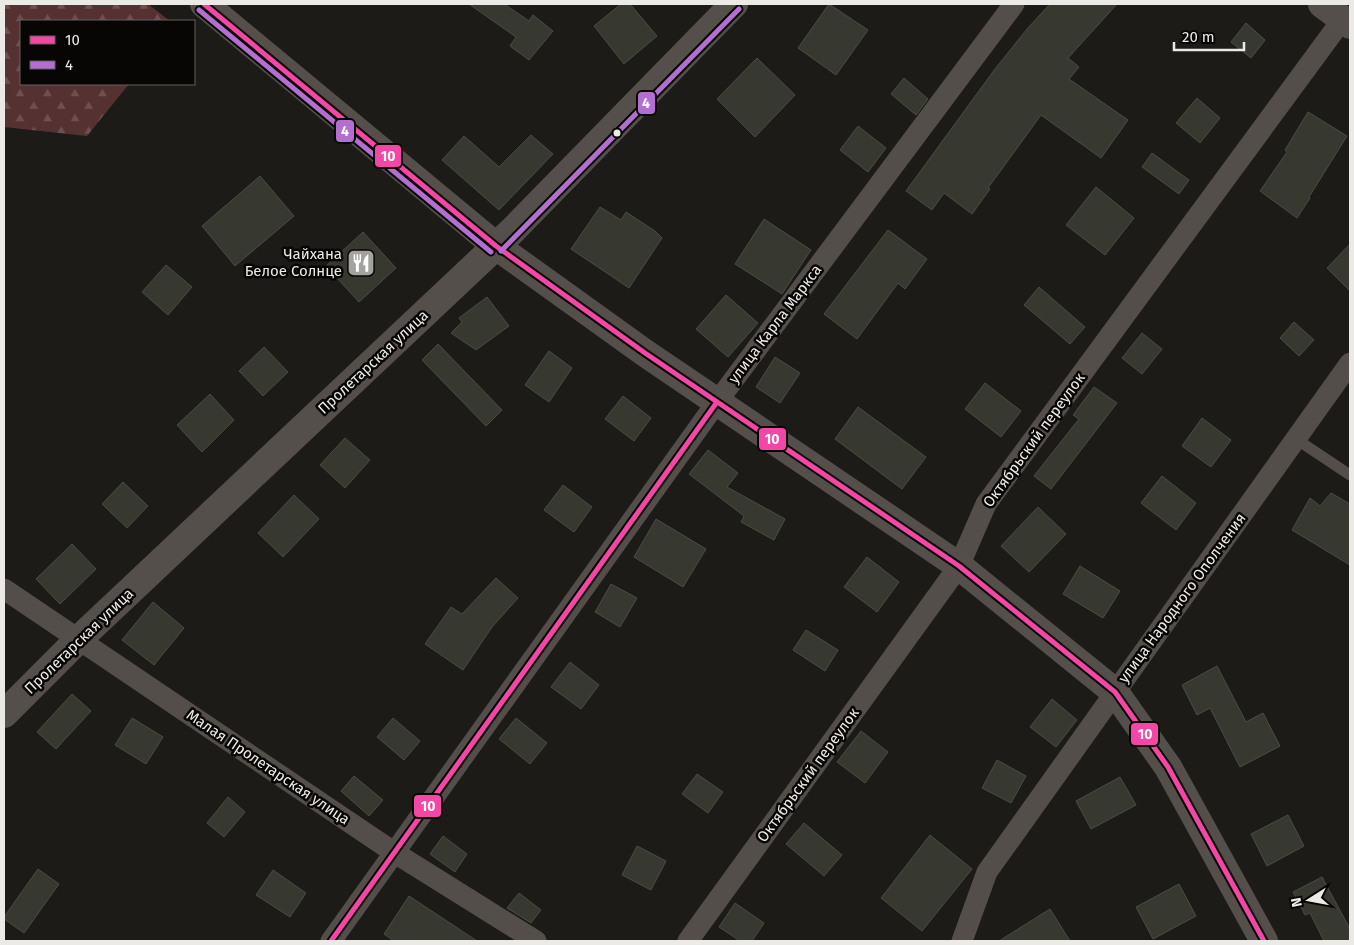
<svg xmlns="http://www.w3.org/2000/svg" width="1354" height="945" font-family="'Fira Sans',sans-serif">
<defs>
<pattern id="forest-firs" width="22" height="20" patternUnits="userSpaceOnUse" patternTransform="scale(1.25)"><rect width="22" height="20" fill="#553231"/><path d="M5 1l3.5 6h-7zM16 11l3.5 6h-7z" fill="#6e504f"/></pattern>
</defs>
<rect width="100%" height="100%" fill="#1c1b18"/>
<path fill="url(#forest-firs)" d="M 4,4 L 148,4 L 170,21 L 21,21 L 21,84 L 129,84 L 87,136 L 4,127 Z"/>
<path fill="#373930" stroke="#4b4b48" d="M 469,4 L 504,4 L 529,21 L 533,15 L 553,31 L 529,60 L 510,46 L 516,37 Z
M 621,4 L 630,4 L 657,36 L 624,64 L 594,26 Z
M 829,4 L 868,30 L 836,75 L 798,48 Z
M 1050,4 L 1117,4 L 1068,58 L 1079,67 L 1069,79 L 1128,120 L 1101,158 L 1041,115 L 988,188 L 990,189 L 972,214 L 944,193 L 932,210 L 906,191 L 995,69 L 1027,29 Z
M 1246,23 L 1265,40 L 1251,58 L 1231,42 Z
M 757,58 L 795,95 L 755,137 L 717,99 Z
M 904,78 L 928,99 L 916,115 L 891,94 Z
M 1197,98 L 1220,118 L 1200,143 L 1176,123 Z
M 1308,112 L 1347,136 L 1309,197 L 1310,198 L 1297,218 L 1260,191 L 1287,152 L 1285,150 Z
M 858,126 L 886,148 L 868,172 L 840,150 Z
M 531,135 L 553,154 L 499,210 L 442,160 L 464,136 L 499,167 Z
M 1152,153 L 1189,180 L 1179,194 L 1142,167 Z
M 260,176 L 294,216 L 235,266 L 202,226 Z
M 1096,187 L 1134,218 L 1105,255 L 1066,225 Z
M 600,207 L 621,220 L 626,212 L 655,231 L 662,238 L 629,288 L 571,249 Z
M 764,219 L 811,250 L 782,294 L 735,264 Z
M 888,230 L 927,259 L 905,289 L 898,283 L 857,339 L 824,314 Z
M 363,232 L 396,268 L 359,302 L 326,266 Z
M 1350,244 L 1350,291 L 1327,268 Z
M 166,265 L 192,287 L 168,315 L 142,292 Z
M 1039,287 L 1085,327 L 1070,344 L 1024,305 Z
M 726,295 L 758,323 L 728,357 L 696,329 Z
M 487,297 L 509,326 L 476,350 L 451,333 L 462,322 L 459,318 Z
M 1294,322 L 1314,340 L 1299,356 L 1280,338 Z
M 1142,333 L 1162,349 L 1142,374 L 1122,358 Z
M 438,344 L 502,410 L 486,426 L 422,360 Z
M 264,347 L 288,372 L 263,396 L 239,371 Z
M 549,351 L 572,368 L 549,402 L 525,385 Z
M 775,357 L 800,373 L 780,403 L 756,387 Z
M 985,383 L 1021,411 L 1001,437 L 965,409 Z
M 1094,387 L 1117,403 L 1051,489 L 1034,476 L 1079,419 L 1073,415 Z
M 210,394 L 234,420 L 202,452 L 177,425 Z
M 623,396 L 651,418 L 634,441 L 605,419 Z
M 858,407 L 926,457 L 902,489 L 835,439 Z
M 1202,418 L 1231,440 L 1211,467 L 1182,446 Z
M 345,438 L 370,460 L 345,488 L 320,465 Z
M 708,450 L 738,473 L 727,487 L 785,519 L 774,540 L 741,522 L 744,516 L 689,474 Z
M 1162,476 L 1196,503 L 1176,530 L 1141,503 Z
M 123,482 L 148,506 L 127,528 L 102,504 Z
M 563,485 L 592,507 L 574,532 L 544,510 Z
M 1331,493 L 1350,504 L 1350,565 L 1292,530 L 1310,498 L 1320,506 Z
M 294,495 L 319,519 L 283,557 L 258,533 Z
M 1038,507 L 1066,534 L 1029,572 L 1001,546 Z
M 656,519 L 706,549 L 683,587 L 634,557 Z
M 72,544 L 96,569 L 60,604 L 36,579 Z
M 867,557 L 899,582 L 877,612 L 844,587 Z
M 1080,566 L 1120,591 L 1103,618 L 1063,594 Z
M 496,578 L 518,598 L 492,627 L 463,670 L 425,644 L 451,607 L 462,614 Z
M 611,584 L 637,598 L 620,627 L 595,612 Z
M 153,602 L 184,628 L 154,665 L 122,640 Z
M 806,630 L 838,650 L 825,671 L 793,650 Z
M 570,662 L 599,685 L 581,709 L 551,687 Z
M 1217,666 L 1246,722 L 1263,713 L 1280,746 L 1240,767 L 1210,708 L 1197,715 L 1182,685 Z
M 72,694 L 91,711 L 56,749 L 37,732 Z
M 1052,699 L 1077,720 L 1056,747 L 1030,727 Z
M 132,718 L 163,737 L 146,764 L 115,745 Z
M 393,718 L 420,741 L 404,760 L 377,737 Z
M 516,718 L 547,743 L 530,764 L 499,739 Z
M 861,731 L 888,752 L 865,783 L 837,762 Z
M 997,760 L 1026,776 L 1011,803 L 982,788 Z
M 697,774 L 723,792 L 708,813 L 682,794 Z
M 354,776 L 383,800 L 369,816 L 341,791 Z
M 1120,777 L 1136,805 L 1091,829 L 1076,801 Z
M 228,797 L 245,812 L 224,837 L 207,823 Z
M 1288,815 L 1304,846 L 1267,866 L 1251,834 Z
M 804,823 L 842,855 L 824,876 L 786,844 Z
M 930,835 L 972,869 L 922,931 L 881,898 Z
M 443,836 L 467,854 L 455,872 L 430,854 Z
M 637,846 L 666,861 L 651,890 L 622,875 Z
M 38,869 L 59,884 L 24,933 L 4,919 L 4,917 Z
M 273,870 L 306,893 L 290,917 L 256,895 Z
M 1322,877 L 1350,929 L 1350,941 L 1324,941 L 1310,913 L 1305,915 L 1293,892 Z
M 1179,884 L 1196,916 L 1153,939 L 1136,907 Z
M 519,893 L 541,910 L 531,923 L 507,908 Z
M 409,896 L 477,941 L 394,941 L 384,934 Z
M 735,903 L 764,923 L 752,941 L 740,941 L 719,927 Z
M 1050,909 L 1070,941 L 999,941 Z"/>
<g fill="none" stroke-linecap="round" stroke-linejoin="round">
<path stroke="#534e4a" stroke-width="11" d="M 1296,439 L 1350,475"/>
<path stroke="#534e4a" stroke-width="21" d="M 4,589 L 395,853 L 536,941
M 331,941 L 717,402 L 1014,4
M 688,941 L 959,566 L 986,504 L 1342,20
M 962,941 L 987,872 L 1350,363"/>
<path stroke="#554f4b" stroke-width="28" d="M 204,4 L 496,246 L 645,353 L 959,566 L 1115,692 L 1168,767 L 1264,941
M 1322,4 L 1350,25
M 4,714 L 79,639 L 512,231 L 734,4"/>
<defs>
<path id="bus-1" d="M 204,4 L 496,246 L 645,353 L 959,566 L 1115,692 L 1168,767 L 1264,941
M 331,941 L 717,402"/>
<path id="bus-2" d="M 199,10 L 491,252
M 501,251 L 739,9"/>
</defs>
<use href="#bus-1" stroke="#070605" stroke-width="9"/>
<use href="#bus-2" stroke="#070605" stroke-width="9"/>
<use href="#bus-1" stroke="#f346a5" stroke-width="5"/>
<use href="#bus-2" stroke="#b36fd0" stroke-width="5"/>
</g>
<defs>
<symbol id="restaurant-square" viewBox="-11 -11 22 22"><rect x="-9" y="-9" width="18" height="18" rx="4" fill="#a3a29f" stroke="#070605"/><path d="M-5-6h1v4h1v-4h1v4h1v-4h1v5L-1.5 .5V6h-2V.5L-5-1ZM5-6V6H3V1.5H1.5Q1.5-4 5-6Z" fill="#fff"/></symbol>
</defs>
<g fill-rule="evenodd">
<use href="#restaurant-square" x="345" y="247" width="32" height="32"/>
</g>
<circle fill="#eceae7" stroke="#070605" stroke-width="2" cx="617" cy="133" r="4.5"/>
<g text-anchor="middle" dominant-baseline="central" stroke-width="5" stroke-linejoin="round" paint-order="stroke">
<g font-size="15" fill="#eceae7" stroke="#070605" text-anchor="end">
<text x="342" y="254">Чайхана<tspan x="342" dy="17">Белое Солнце</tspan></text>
</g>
<g font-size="15" fill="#eceae7" stroke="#070605">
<text transform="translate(775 324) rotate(-53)">улица Карла Маркса</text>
<text transform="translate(373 362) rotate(-43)">Пролетарская улица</text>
<text transform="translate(1034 440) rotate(-54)">Октябрьский переулок</text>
<text transform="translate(1182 598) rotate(-54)">улица Народного Ополчения</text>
<text transform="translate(79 641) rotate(-44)">Пролетарская улица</text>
<text transform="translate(268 767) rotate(34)">Малая Пролетарская улица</text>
<text transform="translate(808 775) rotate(-54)">Октябрьский переулок</text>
</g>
</g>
<g stroke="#070605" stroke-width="2">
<rect x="637" y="91" width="19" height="24" rx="5" fill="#b36fd0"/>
<rect x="335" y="119" width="20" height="24" rx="5" fill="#b36fd0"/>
<rect x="374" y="144" width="28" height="24" rx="5" fill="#f346a5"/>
<rect x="758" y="427" width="29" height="24" rx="5" fill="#f346a5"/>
<rect x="1130" y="722" width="29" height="24" rx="5" fill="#f346a5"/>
<rect x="413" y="794" width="29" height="24" rx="5" fill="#f346a5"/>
</g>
<g font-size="14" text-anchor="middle" font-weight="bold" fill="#fff">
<text x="646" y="108">4</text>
<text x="345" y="136">4</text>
<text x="388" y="161">10</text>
<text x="772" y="444">10</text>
<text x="1145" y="739">10</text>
<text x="428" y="811">10</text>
</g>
<rect width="1354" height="945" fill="none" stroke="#eceae7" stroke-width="10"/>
<rect x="20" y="20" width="175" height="65" fill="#070605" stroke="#63615f"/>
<rect x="30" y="36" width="25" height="8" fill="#f346a5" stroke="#63615f"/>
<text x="65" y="45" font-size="15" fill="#eceae7">10</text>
<rect x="30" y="61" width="25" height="8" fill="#b36fd0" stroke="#63615f"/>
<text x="65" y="70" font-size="15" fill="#eceae7">4</text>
<g transform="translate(1309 900) rotate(259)" stroke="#070605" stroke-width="4" paint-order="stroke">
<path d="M0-4L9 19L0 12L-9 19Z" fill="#eceae7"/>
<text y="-8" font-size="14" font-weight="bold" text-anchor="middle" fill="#eceae7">N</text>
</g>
<path d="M1174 42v8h70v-8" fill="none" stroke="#eceae7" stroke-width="2.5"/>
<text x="1182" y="42" font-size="15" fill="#eceae7" stroke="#070605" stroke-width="4" paint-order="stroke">20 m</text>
</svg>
